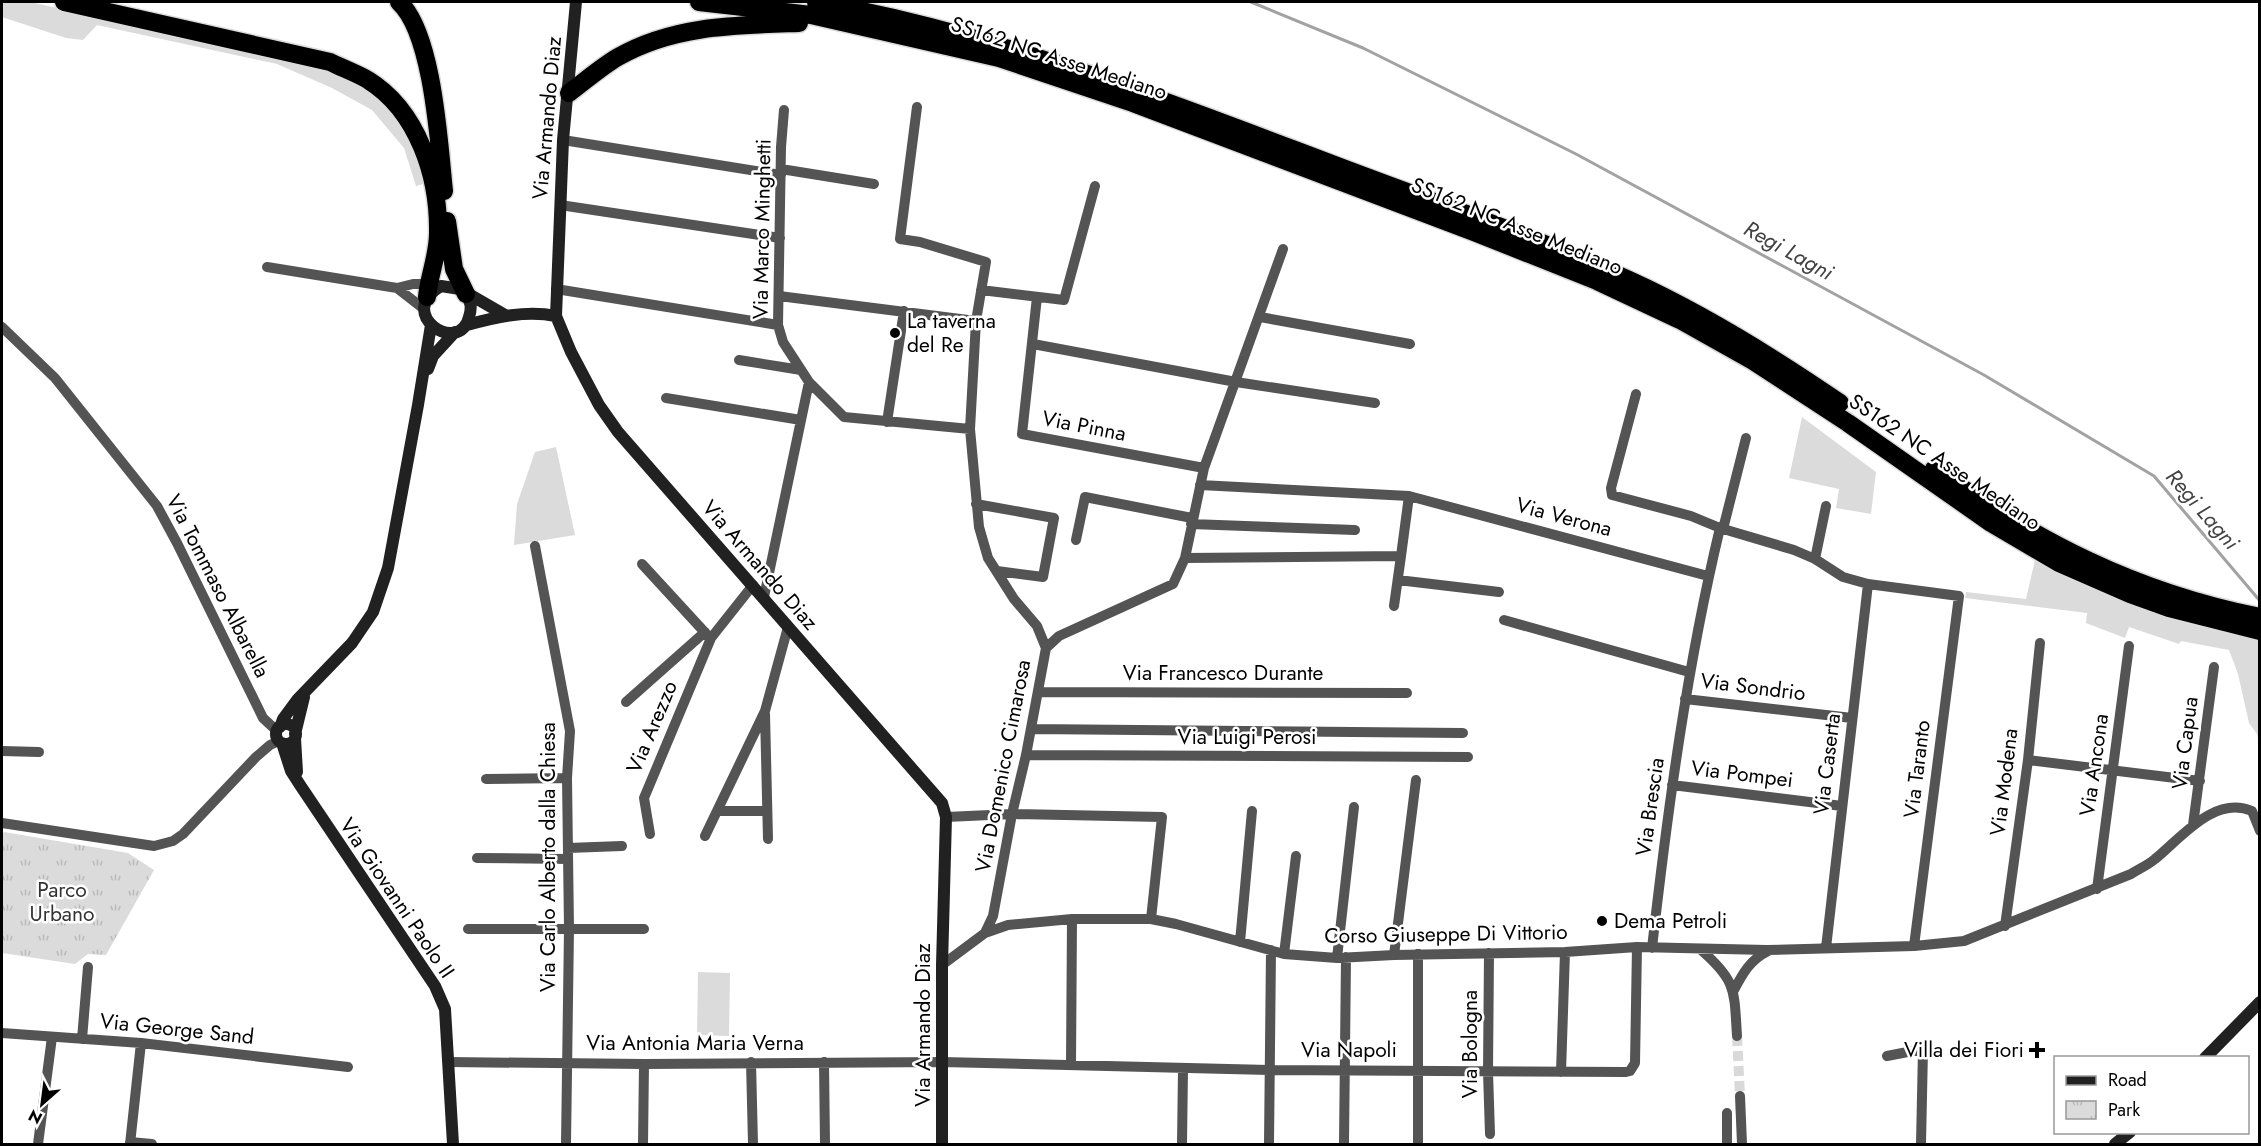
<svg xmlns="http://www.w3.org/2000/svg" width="2261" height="1146" font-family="Jost,sans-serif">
<defs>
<pattern id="park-tufts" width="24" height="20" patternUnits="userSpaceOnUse" patternTransform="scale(1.5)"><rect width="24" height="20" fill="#dbdbdb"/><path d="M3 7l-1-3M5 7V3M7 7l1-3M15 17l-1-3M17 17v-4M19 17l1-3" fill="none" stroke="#bababa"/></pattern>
</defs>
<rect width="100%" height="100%" fill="#fff"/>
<path fill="#dbdbdb" d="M 2,2 L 30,2 L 326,67 L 380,96 L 407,126 L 427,183 L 416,186 L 404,148 L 372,110 L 332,88 L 277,64 L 97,25 L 83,40 L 66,38 L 2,17 Z
M 1802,417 L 1876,472 L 1871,514 L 1836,508 L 1839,489 L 1789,478 Z
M 556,447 L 575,535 L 514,545 L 517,504 L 535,452 Z
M 2035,560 C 2107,595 2180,625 2259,640 L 2259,744 L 2257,734 L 2249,723 L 2238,674 L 2229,650 L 2181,641 L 2179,644 L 2129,627 L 2125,638 L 2086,623 L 2087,613 L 1965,598 L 1966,592 L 2026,599 Z
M 698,972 L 730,973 L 729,1036 L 697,1035 Z"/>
<path fill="url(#park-tufts)" d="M 4,832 L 128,853 L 154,870 L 106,955 L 88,954 L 75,964 L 2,953 L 2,835 Z"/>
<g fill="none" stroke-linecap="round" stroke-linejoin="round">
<path stroke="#a2a2a2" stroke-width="3" d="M 1251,2 L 1363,48 L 1576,154 L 1984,375 L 2154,476 L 2260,601"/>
<path stroke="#d9d9d9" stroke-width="10" stroke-dasharray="10 5" stroke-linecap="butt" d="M 1737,1036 L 1740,1096"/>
<defs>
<path id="highway" d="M 64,2 L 330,62 C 342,68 356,73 368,80 C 418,111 439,177 438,233 C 438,256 429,275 427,297
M 399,2 C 433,33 439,144 444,191
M 699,2 L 811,15 L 999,58 L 1133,103 L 1474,232 L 1597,281 L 1680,320 L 1753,361 L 1848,423 L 1991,523 L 2059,563 L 2130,594 L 2169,608 L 2260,631
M 816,2 C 992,33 1158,98 1324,161 C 1426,200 1530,235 1629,280 C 1704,314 1773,357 1840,403
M 569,93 C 585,81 601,67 618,57 C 674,25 737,25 799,23
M 447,221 L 454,269 L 466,294
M 1934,469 C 2037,541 2134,592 2260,617"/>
</defs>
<use href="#highway" stroke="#dbdbdb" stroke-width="21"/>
<path stroke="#545454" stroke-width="10" d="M 917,107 L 900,239 L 920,242 L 986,262 L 976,321 L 970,429 L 979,527 L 988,558 L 1014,599 L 1037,626 L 1046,648
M 784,110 L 781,147 L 778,325 L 783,342 L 809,382 L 844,417 L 970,429
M 563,140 L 781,175
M 781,169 L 874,184
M 560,205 L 780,238
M 267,267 L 397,288 L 424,309
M 397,288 L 413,284 L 432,284
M 556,289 L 778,325
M 981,290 L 1064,300 L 1095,186
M 779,296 L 976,321
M 1037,297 L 1022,434 L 1204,468
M 1260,317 L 1410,344
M 2,327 L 55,378 L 157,506 L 177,543 L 263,718 L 277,731
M 1033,344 L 1236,382 L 1375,403
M 739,360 L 801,370
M 1636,394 L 1611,488 L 1612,495 L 1691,516 L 1720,528 L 1794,550 L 1815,559 L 1843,577 L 1868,584 L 1959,596 L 1914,946
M 666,398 L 801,420
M 887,422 L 904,311
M 1200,485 L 1409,496
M 976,504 L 1054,518 L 1043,577 L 997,571
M 1191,524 L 1355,530
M 1723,529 L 1746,438
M 1076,540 L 1085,497 L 1192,518
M 535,546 L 570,731 L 567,778 L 569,929 L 566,1144
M 1185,558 L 1401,556 L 1409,496 L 1708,576
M 1815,559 L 1826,506
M 642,564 L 710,638
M 1398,580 L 1499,592
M 764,597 L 809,382
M 1394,606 L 1401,556
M 1504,620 L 1689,672
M 1039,692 L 1407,693
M 1685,699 L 1852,718
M 626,702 L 705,632
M 765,714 L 768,839
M 1031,729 L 1463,733
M 2,751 L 39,752
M 1026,755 L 1468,757
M 2028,760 L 2200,781
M 486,779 L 567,778
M 1672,785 L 1842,806
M 717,811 L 767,811
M 946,817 L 1012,814 L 1162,817 L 1151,919
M 2,823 L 154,846 L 173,841 L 183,834 L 256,757 L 270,745 L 279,741
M 2193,825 L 2214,667
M 650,834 L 644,798 L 711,638 L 753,585
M 705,836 L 765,711 L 788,627
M 568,848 L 622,846
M 477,858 L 568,859
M 2097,889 L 2129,646
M 2005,926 L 2028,760 L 2040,643
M 468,929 L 644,929
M 985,933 L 1008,925 L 1072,919 L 1151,919 L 1176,924 L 1284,954 L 1337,958 L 1394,955 L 1565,952 L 1637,947 L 1767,950 L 1914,946 L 1964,941 L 2131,874 C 2139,869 2148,865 2155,859 C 2181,838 2214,795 2252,811 L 2260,831
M 1240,942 L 1252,811
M 1652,948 C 1668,807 1687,666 1720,528
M 1826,948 L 1868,584
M 1700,949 C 1737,981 1734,990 1737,1036
M 1489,953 L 1488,1072 L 1490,1134
M 1284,954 L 1296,856
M 1394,955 L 1416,780
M 1337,958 L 1354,807
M 942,965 L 985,933 L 993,916 L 1012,814 L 1026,755 L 1046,648 L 1059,636 L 1173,584 L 1185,558 L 1204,468 L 1283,249
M 1734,990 C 1743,973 1750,960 1768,951
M 2,1033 L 141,1043 L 348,1067
M 82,1039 L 88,967
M 1887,1056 L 1923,1049 L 1921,1144
M 448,1062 L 644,1064 L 942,1062 L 1269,1070 L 1626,1072 L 1630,1071 L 1635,1063 L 1637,947
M 751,1062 L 753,1144
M 824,1062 L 825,1144
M 1071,1064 L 1072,919
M 1561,1072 L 1565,952
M 1740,1096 L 1742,1144
M 1727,1113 L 1727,1144
M 130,1142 L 152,1144
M 38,1144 L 52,1037
M 130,1144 L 141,1043
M 643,1144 L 644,1064
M 1182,1144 L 1183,1068
M 1269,1144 L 1271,950
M 1344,1144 L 1346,957
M 1418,1144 L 1418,954"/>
<path stroke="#212121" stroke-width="12" d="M 576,2 L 563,140 L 556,316 L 571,352 L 599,405 L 618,432 L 942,803 L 946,817 L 942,965 L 942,1144
M 466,294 C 471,302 472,308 469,317 C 459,357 394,313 441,286 L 460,289 L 505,315
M 467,325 C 496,317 526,310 556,316
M 428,369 L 433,356 L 455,332
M276 734a10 10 0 1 1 20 0a10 10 0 1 1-20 0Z
M 280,727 L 283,719 L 297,700 L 352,643 L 373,612 L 388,568 L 418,405 L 431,325
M 295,734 L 304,697
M 295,738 L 297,772
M 282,743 L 291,771 L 300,785 L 435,986 L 445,1009 L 453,1144
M 2205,1058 L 2260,1002
M 2115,1144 L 2130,1132"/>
<use href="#highway" stroke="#000" stroke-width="18"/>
</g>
<g fill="#000" stroke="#fff" stroke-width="2">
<circle cx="895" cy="333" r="6"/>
<circle cx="1602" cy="921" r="6"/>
<path d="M2034 1041h6v6h6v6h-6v6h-6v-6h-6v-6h6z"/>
</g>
<g text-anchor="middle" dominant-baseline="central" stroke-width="5" stroke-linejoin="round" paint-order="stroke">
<g font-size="21" fill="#000" stroke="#fff">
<text transform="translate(1059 58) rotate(18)">SS162 NC Asse Mediano</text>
<text transform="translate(547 118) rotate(-85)">Via Armando Diaz</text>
<text transform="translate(1517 226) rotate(22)">SS162 NC Asse Mediano</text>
<text transform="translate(762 229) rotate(-89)">Via Marco Minghetti</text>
<text transform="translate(1084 426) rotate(11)">Via Pinna</text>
<text transform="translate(1945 462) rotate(34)">SS162 NC Asse Mediano</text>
<text transform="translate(1564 517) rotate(15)">Via Verona</text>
<text transform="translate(760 565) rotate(49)">Via Armando Diaz</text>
<text transform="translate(218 586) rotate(63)">Via Tommaso Albarella</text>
<text x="1223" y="673">Via Francesco Durante</text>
<text transform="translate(1753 687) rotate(7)">Via Sondrio</text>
<text transform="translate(652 727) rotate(-67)">Via Arezzo</text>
<text x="1247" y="737">Via Luigi Perosi</text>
<text transform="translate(2185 743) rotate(-83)">Via Capua</text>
<text transform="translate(1827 764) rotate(-83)">Via Caserta</text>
<text transform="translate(2094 765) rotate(-82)">Via Ancona</text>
<text transform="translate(1003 766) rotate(-79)">Via Domenico Cimarosa</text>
<text transform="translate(1917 769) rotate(-83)">Via Taranto</text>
<text transform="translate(1742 774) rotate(7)">Via Pompei</text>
<text transform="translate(2004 782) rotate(-83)">Via Modena</text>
<text transform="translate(1650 807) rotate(-82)">Via Brescia</text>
<text transform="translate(548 857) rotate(-90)">Via Carlo Alberto dalla Chiesa</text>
<text transform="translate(397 898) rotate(56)">Via Giovanni Paolo II</text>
<text transform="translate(1446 934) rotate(-1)">Corso Giuseppe Di Vittorio</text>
<text transform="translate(923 1025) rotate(-90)">Via Armando Diaz</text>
<text transform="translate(177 1029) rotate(6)">Via George Sand</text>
<text x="695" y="1043">Via Antonia Maria Verna</text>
<text transform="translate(1470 1044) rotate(-90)">Via Bologna</text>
<text x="1349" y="1050">Via Napoli</text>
</g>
<g font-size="21" fill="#000" stroke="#fff" text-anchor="start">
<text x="907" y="321">La taverna<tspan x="907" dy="24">del Re</tspan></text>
<text x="1614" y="921">Dema Petroli</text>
<text x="2024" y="1050" text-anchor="end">Villa dei Fiori</text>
</g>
<g font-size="21" fill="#323232" stroke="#fff">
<text x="62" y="890">Parco<tspan x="62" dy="24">Urbano</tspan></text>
</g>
<g font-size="22" font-style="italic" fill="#434343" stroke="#fff">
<text transform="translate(1789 250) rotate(29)">Regi Lagni</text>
<text transform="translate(2203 509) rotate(49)">Regi Lagni</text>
</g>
</g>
<rect width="2261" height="1146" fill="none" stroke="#000000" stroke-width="6"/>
<rect x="2054" y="1056" width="195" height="78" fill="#ffffff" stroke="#999999" stroke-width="1.5"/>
<rect x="2066" y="1076" width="30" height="9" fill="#212121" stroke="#999999" stroke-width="1.5"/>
<text x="2108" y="1086" font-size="18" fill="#000000">Road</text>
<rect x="2066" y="1101" width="30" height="18" fill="url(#park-tufts)" stroke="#999999" stroke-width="1.5"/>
<text x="2108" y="1116" font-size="18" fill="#000000">Park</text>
<g transform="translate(42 1104) rotate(208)" stroke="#ffffff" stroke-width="4.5" paint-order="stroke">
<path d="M0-4.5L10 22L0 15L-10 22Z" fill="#000000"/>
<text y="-9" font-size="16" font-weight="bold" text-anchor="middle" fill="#000000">N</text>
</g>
</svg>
